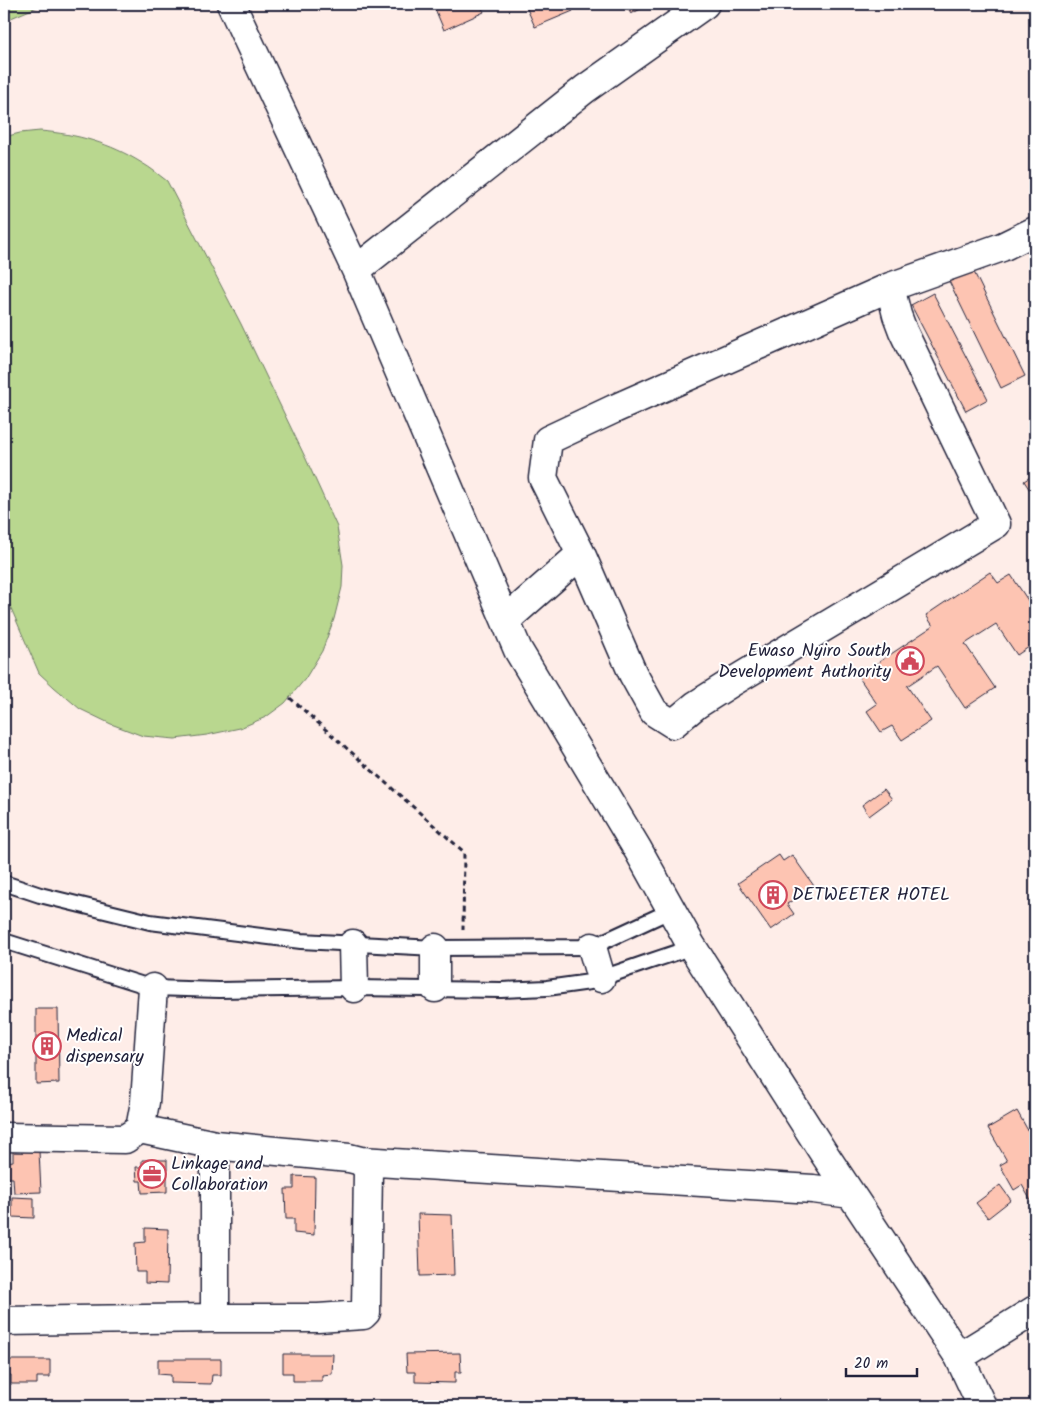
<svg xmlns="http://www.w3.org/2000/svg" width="1039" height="1410" font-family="Kalam,sans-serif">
<rect width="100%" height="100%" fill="#feede8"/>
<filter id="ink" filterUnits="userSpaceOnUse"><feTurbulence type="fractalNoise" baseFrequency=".02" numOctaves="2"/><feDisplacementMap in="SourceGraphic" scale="10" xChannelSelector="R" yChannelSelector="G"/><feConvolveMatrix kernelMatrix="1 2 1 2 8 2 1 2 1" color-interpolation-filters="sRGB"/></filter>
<g filter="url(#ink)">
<path fill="#b9d78f" stroke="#6e7c65" d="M 4,4 L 35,4 L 37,7 L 4,21 Z
M 40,131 C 77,134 110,143 142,163 C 151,168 159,175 167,181 L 241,324 L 306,459 L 337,527 L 343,565 L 342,587 L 334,619 L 322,651 L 305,679 L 285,703 L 266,717 L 240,728 L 207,735 L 175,739 L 143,736 L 111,724 L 80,709 L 54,687 L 39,673 L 4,592 L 4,137 L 20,133 Z"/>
<path fill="#fdc4b2" stroke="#22223b" d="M 433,4 L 480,4 L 484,12 L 444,30 Z
M 525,4 L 570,4 L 573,11 L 535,27 Z
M 625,4 L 650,4 L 631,14 Z
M 972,268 L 1025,376 L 1001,388 L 948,279 Z
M 933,293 L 988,399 L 966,411 L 911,305 Z
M 1035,474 L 1035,498 L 1024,481 Z
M 990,572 L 998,583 L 1011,575 L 1035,611 L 1035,643 L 1017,655 L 996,624 L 965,644 L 995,688 L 965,708 L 937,666 L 907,686 L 931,721 L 902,740 L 892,726 L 881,732 L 867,711 L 877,704 L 858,676 L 933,626 L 926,615 Z
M 884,789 L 892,799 L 869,816 L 862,805 Z
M 779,855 L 783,861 L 792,855 L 814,886 L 787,904 L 794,914 L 771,930 L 738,883 Z
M 4,974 L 6,974 L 6,1064 L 4,1064 Z
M 36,1009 L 58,1009 L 59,1083 L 36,1084 Z
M 1017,1111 L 1035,1143 L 1035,1208 L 1022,1185 L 1014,1190 L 1000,1165 L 1007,1161 L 988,1128 Z
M 13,1151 L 39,1151 L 41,1192 L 14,1193 L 13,1178 L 6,1178 L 6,1162 L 13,1161 Z
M 142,1160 L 167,1160 L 167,1192 L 142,1193 L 141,1181 L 137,1181 L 136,1167 L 142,1167 Z
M 294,1176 L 315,1177 L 314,1235 L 294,1233 L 294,1219 L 286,1219 L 285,1189 L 294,1189 Z
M 1000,1185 L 1011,1200 L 988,1218 L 976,1203 Z
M 12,1197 L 34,1198 L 34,1218 L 12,1217 Z
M 418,1214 L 452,1215 L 454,1275 L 420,1276 Z
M 145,1228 L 168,1229 L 167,1284 L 145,1283 L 145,1272 L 136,1272 L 135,1243 L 145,1242 Z
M 460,1353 L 461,1372 L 455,1372 L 455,1383 L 415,1382 L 415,1372 L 407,1372 L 406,1354 Z
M 283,1354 L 333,1354 L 332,1374 L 322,1375 L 322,1381 L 293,1381 L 293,1373 L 283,1373 Z
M 158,1359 L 221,1359 L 221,1375 L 212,1375 L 211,1384 L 171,1383 L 171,1375 L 158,1374 Z
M 4,1360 L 50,1360 L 50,1377 L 37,1377 L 37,1384 L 11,1384 L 11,1375 L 4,1375 Z"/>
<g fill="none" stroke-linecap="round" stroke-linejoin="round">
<defs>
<path id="service" d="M 4,883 L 40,895 L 150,922 L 301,941 L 435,948 L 592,947 L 672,910
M 4,941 L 153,988 L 219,990 L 354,988 L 501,990 L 547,988 L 590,982 L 648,962 L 678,952 L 691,945"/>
<path id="minor" d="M 231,4 L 356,270 L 518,650 L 638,850 L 691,945 L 823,1152 L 959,1357 L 982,1406
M 356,270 L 585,89 L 705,4
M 581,554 L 543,478 L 548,440 L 614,409 L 890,287
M 506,620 L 581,554 L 633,674 L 654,712 L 673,724 L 696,705 L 734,681 L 996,524 L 903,331 L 897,315 L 890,287 L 1002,247 L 1035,231
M 353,944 L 354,988
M 592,947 L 601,978
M 435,948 L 435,988
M 140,1129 L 215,1145 L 349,1158 L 361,1161 L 368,1170 L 366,1309 L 366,1312 L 363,1315 L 318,1318 L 215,1318 L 215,1145
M 4,1137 L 125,1139 L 140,1129 L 145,1102 L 153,988
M 361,1161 L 813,1189 L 851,1194
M 4,1321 L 215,1318
M 959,1357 L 1035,1310"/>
</defs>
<use href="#service" stroke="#22223b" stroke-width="18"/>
<use href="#minor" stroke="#22223b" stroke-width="31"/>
<path stroke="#22223b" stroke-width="3" stroke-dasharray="5 4" stroke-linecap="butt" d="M 290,698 L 464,852 L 463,930"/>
<use href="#service" stroke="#fff" stroke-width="14"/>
<use href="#minor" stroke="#fff" stroke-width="28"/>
</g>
</g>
<defs>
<symbol id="civic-ring" viewBox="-11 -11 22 22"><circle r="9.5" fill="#fff" stroke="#d1495b" stroke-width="1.5"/><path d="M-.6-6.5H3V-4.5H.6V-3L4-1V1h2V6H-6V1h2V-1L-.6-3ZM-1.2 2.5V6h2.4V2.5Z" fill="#d1495b"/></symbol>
<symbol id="building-ring" viewBox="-11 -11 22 22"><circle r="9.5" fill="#fff" stroke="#d1495b" stroke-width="1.5"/><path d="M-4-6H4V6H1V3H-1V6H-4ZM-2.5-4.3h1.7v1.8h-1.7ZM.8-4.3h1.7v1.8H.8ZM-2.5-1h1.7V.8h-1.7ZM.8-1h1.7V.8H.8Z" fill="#d1495b"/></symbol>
<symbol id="office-ring" viewBox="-11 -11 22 22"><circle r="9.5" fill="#fff" stroke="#d1495b" stroke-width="1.5"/><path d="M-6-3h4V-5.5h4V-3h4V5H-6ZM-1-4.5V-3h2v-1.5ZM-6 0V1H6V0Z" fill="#d1495b"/></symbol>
</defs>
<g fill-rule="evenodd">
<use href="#civic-ring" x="894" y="645" width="32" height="32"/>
<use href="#building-ring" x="757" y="879" width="32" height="32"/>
<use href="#building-ring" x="31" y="1030" width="32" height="32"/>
<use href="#office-ring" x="136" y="1158" width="32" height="32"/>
</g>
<g text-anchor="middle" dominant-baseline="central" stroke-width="4" stroke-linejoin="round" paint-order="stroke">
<g font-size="18" fill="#22223b" stroke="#fff" text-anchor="start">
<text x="891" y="651" text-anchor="end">Ewaso Nyiro South<tspan x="891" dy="21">Development Authority</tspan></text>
<text x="792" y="895">DETWEETER HOTEL</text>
<text x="66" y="1036">Medical<tspan x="66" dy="21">dispensary</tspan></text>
<text x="171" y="1164">Linkage and<tspan x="171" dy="21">Collaboration</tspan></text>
</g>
</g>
<rect width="1039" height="1410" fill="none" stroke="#fff" stroke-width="20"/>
<rect x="10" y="10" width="1019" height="1390" fill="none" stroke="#22223b" stroke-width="2" filter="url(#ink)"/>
<path d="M846 1368v8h71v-8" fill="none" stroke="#22223b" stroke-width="2.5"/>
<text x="854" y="1368" font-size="15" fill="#22223b" stroke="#ffffff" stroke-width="4" paint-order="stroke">20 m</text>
</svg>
